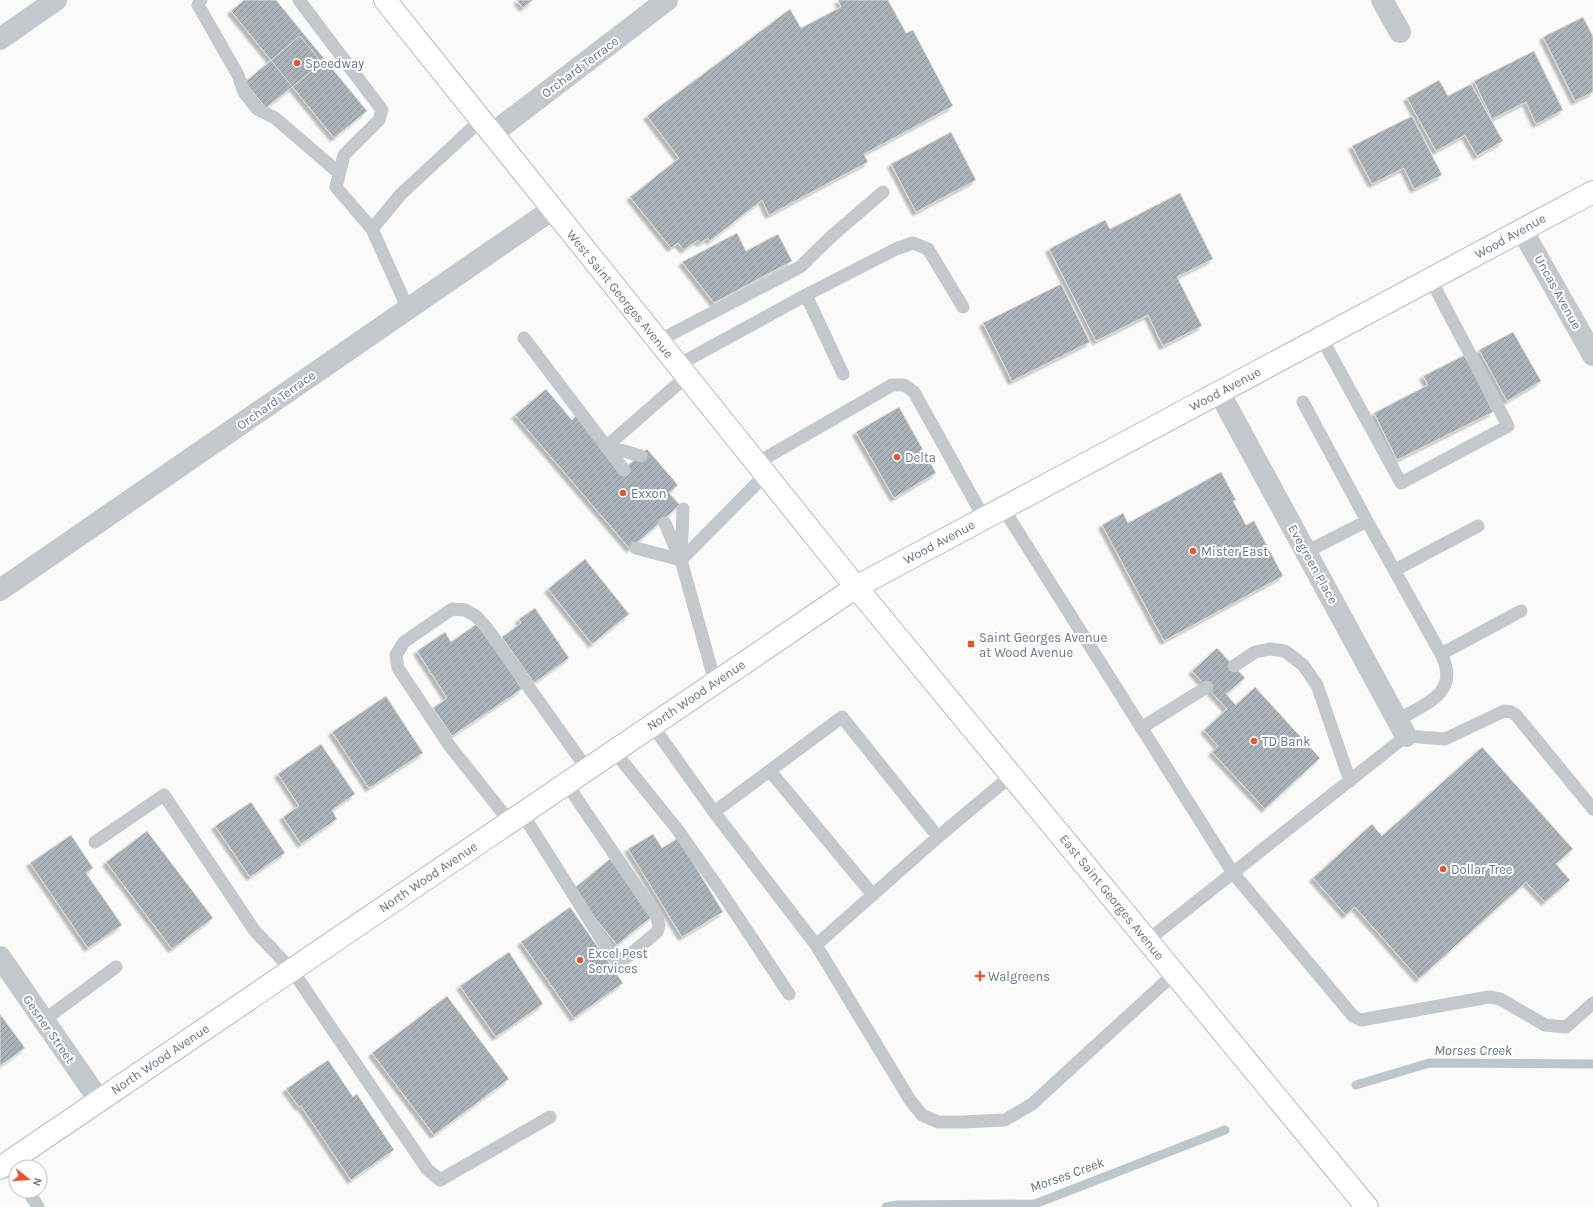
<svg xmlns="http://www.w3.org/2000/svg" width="1593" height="1207" font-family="Karla,sans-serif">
<defs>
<pattern id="building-hatch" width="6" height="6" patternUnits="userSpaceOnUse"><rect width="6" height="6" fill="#aab3b9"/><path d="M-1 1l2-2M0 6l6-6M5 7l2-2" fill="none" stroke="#8e969c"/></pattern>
<filter id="shadow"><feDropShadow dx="-3.5" dy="3.5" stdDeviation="1" flood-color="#0004"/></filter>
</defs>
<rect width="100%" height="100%" fill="#fafaf8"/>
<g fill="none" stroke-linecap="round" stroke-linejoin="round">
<path stroke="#bbc7cb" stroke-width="9" d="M 1356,1085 L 1429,1063 L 1593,1064
M 886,1207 L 898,1205 L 1035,1204 L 1225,1130"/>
</g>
<path fill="url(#building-hatch)" stroke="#dcdcda" filter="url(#shadow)" d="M 244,0 L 276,0 L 367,111 L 334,138 L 231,11 Z
M 517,0 L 533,0 L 523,8 Z
M 838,0 L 888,0 L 906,33 L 913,30 L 953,106 L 864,154 L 868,162 L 769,215 L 762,200 L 710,241 L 708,238 L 700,243 L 698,240 L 684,250 L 678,243 L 671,248 L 630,197 L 679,158 L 647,116 L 790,9 L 801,28 L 841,7 Z
M 1583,17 L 1593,36 L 1593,92 L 1575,101 L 1543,37 Z
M 300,36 L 322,63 L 266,108 L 245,82 Z
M 1534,51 L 1563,110 L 1536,124 L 1526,102 L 1492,119 L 1474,81 Z
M 1439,80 L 1448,96 L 1471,84 L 1503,141 L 1477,156 L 1465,135 L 1436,151 L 1407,98 Z
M 1412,116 L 1442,175 L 1414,189 L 1404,168 L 1372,184 L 1352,146 Z
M 951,132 L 976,180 L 916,212 L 891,164 Z
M 1180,193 L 1213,259 L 1177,277 L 1202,326 L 1163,346 L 1148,315 L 1096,341 L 1049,249 L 1105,220 L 1110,229 Z
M 737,233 L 746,251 L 778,234 L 792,261 L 714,303 L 682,262 Z
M 1061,284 L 1090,342 L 1012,381 L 983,323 Z
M 1513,332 L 1541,381 L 1507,401 L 1479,350 Z
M 1465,355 L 1493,412 L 1397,460 L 1374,413 L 1428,385 L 1423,376 Z
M 546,389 L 572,420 L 579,413 L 625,468 L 647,449 L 678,485 L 669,493 L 680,505 L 630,549 L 515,415 Z
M 899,407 L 936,473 L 894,498 L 856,432 Z
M 1221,472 L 1236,500 L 1233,501 L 1246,525 L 1254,521 L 1283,576 L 1164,641 L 1102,525 L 1123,513 L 1128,523 Z
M 585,559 L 629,614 L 592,644 L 548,589 Z
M 535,608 L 569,658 L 534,683 L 502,637 L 521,623 L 519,619 Z
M 478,623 L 522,689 L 452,736 L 433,708 L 447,698 L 417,651 L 445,632 L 451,642 Z
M 1217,648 L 1245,678 L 1226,694 L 1236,705 L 1255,687 L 1320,758 L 1265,809 L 1212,752 L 1218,746 L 1204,730 L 1227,709 L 1192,671 Z
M 386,696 L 423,753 L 369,788 L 332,732 Z
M 321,744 L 355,794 L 332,810 L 337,819 L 301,844 L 283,817 L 299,806 L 278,774 Z
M 1482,747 L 1573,849 L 1556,864 L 1570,880 L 1545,902 L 1526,882 L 1419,979 L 1355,907 L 1346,915 L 1313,878 L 1372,824 L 1382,836 Z
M 251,802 L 285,853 L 250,877 L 215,826 Z
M 147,831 L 213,918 L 172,949 L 106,862 Z
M 653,834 L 662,848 L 678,838 L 723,912 L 682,937 L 628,849 Z
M 71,835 L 93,868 L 86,873 L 122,925 L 88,948 L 30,863 Z
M 610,859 L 655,914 L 617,945 L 572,890 Z
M 570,907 L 623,983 L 574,1018 L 521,942 Z
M 509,952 L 543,1004 L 496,1037 L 460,986 Z
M 447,996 L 509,1079 L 434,1135 L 372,1053 Z
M 0,1014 L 25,1048 L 0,1066 Z
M 328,1060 L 353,1097 L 357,1094 L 394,1150 L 351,1180 L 301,1106 L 299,1107 L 286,1089 Z"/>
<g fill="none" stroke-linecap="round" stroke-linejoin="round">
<defs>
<path id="secondary" d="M 385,0 L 856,587 L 1367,1207
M 0,1168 L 856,587 L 1593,192"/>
</defs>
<use href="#secondary" stroke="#b3babf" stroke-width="24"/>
<path stroke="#c3c8cc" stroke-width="13" d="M 201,0 L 198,5 L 238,75 L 244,92 L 257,109 L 275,118 L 339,173
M 299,0 L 382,110 L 379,120 L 344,155 L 336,187 L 372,229
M 806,295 L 843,374
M 408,309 L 372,229 L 401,194 L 481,120
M 1321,337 L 1401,483 L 1508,426 L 1431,280
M 524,338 L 624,470
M 658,341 L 800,267 L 833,235 L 883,192
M 678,365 L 806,295 L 896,249 L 913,243 L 928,249 L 963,307
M 1303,402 L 1367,521 L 1306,552
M 641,456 L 607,446 L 687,376
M 757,463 L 892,385 L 904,385 L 914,392 L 984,518
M 1003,508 L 1233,873 L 1353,1016 L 1361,1020 L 1489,997 L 1500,999 L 1545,1025 L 1566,1027 L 1593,1003
M 1367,521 L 1441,654 L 1521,611
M 665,523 L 679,557
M 636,548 L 681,560
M 681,560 L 683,509
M 1395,570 L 1478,526
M 1234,666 L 1255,652 L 1270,649 L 1285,651 L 1303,665 L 1317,685 L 1350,781
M 715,682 L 681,560 L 766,474
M 1398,720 C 1426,703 1461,693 1441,654
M 652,725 L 714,812 L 816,945 L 910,1100 L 922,1115 L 938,1122 L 963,1122 L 1005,1120 L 1032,1104 L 1175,973
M 1141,728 L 1207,687
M 614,751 L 677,829 L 720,890 L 789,994
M 770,771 L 873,895
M 714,812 L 842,717 L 938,837
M 522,813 L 612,956 L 618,960 L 627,957 L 657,932 L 659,926 L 657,917 L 566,783
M 510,822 L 449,745 L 398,668 L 396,655 L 404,642 L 452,609 L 465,610 L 476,616 L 486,627 L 587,769
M 95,842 L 164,795 L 254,930 L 292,970 L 427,1169 L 440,1180 L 550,1117
M 1148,940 L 1406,736 L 1445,739 L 1504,711 L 1511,712 L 1516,715 L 1593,809
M 816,945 L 938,837 L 1012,775
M 44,1020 L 116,967
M 28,1191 L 38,1207"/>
<path stroke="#c3c8cc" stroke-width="22" d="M 1382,0 L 1400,32
M 0,39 L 56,0
M 492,134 L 667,0
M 1522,230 L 1593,355
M 1219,392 L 1406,736
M 0,590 L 553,209
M 0,957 L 99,1100"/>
<use href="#secondary" stroke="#fff" stroke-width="22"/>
</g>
<g fill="#e4572e" stroke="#fff" stroke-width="1.5">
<circle cx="297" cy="63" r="4"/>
<circle cx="897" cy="457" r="4"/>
<circle cx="623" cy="493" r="4"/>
<circle cx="1193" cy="551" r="4"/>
<rect x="967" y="640" width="8" height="8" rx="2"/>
<circle cx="1254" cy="741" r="4"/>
<circle cx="1443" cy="869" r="4"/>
<circle cx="580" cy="960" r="4"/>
<path d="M978 970h4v4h4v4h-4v4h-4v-4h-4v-4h4z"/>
</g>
<g text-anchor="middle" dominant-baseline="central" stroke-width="4" stroke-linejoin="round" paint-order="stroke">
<g font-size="13" fill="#657683" stroke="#fff" text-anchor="start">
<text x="305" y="63">Speedway</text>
<text x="905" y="457">Delta</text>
<text x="631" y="493">Exxon</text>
<text x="1201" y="551">Mister East</text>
<text x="979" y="637">Saint Georges Avenue<tspan x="979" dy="15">at Wood Avenue</tspan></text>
<text x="1262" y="741">TD Bank</text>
<text x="1451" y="869">Dollar Tree</text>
<text x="588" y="953">Excel Pest<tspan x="588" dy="15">Services</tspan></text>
<text x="988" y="976">Walgreens</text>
</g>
<g font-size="13" fill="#657683" stroke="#fff">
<text transform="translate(580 67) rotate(-37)">Orchard Terrace</text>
<text transform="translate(1510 236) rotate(-29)">Wood Avenue</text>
<text transform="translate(1558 292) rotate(61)">Uncas Avenue</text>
<text transform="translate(620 294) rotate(51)">West Saint Georges Avenue</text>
<text transform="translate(1225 389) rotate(-28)">Wood Avenue</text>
<text transform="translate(276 400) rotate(-35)">Orchard Terrace</text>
<text transform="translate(939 542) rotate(-28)">Wood Avenue</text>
<text transform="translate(1313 564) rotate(61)">Evegreen Place</text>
<text transform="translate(696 695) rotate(-34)">North Wood Avenue</text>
<text transform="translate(428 877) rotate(-34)">North Wood Avenue</text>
<text transform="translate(1112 897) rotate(51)">East Saint Georges Avenue</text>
<text transform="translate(49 1029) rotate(55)">Gesner Street</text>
<text transform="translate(160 1059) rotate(-34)">North Wood Avenue</text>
</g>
<g font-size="14" font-style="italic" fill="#60757c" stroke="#fff">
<text x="1473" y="1050">Morses Creek</text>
<text transform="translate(1067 1175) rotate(-20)">Morses Creek</text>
</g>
</g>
<g transform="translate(28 1179) rotate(107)"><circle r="19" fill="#ffffff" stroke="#c1c8cd"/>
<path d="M0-3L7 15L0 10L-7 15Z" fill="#e4572e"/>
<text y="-6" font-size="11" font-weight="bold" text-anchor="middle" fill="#657683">N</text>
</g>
</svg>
